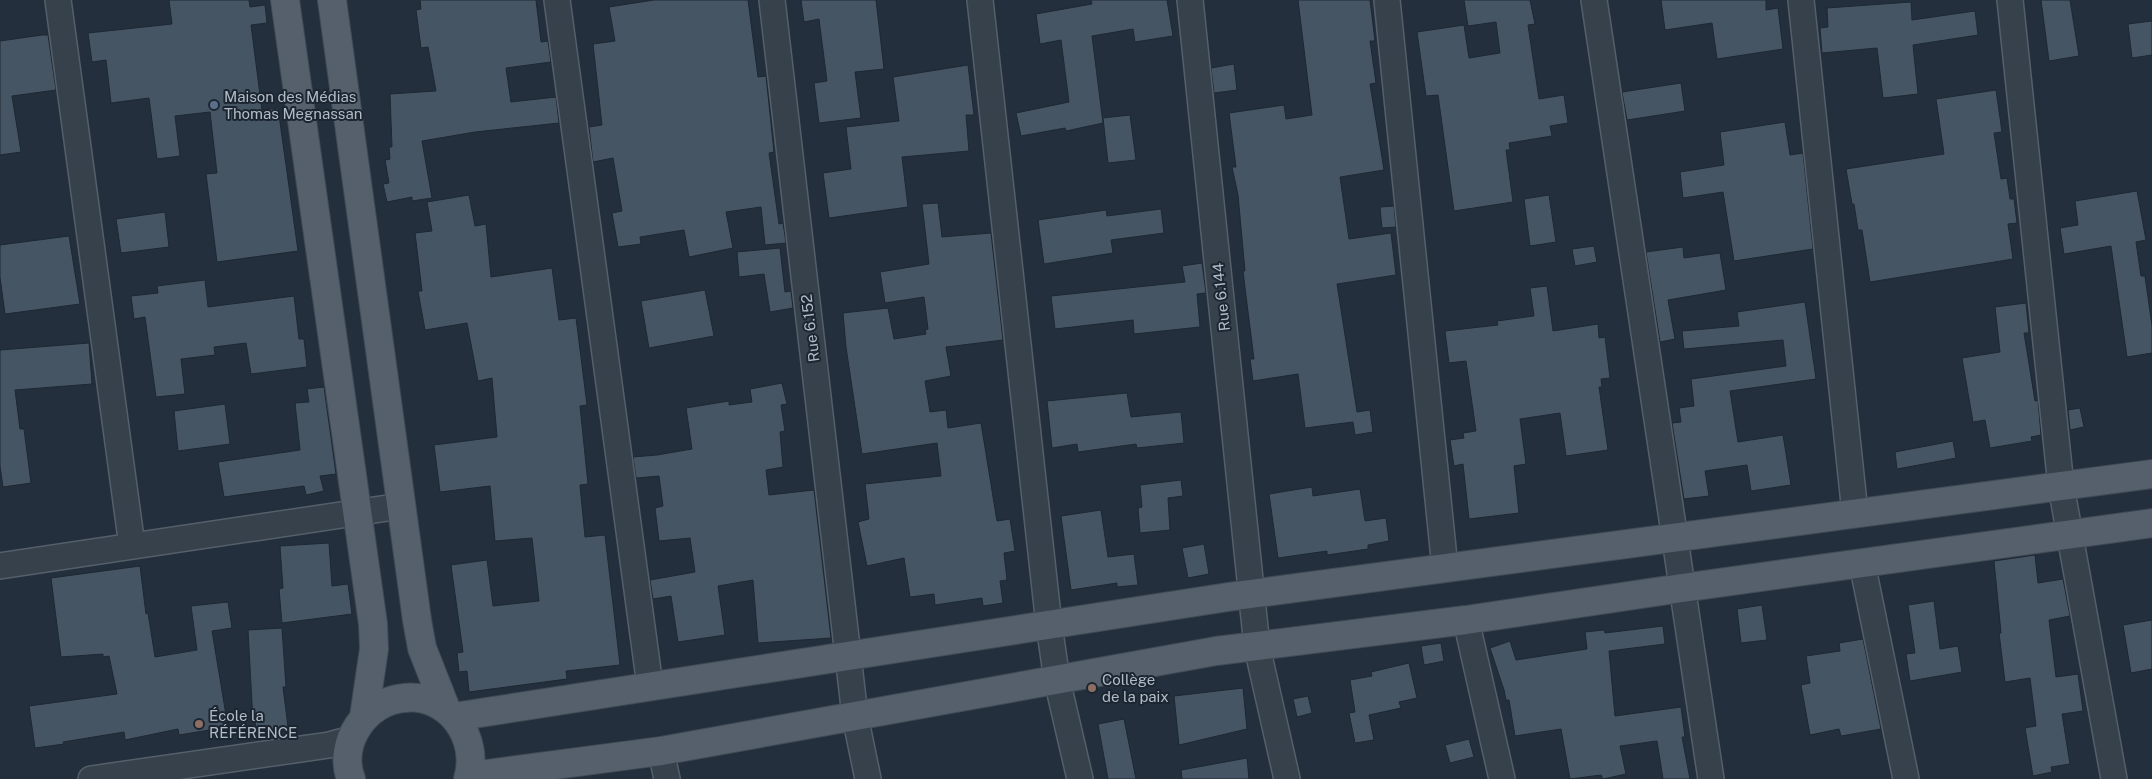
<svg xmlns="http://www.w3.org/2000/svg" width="2152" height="779" font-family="'Public Sans',sans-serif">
<rect width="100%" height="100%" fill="#232f3c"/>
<path fill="#465563" stroke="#1e2833" d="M 169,0 L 249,0 L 250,7 L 265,5 L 267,23 L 251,25 L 262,110 L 278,108 L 298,251 L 217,262 L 206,174 L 217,173 L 210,112 L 175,116 L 180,156 L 157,159 L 149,98 L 111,103 L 106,60 L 92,62 L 88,33 L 172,24 Z
M 420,0 L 536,0 L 541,42 L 548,41 L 551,62 L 506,68 L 511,102 L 556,97 L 559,123 L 475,132 L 422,141 L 432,198 L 412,201 L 412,197 L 387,202 L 383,184 L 389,183 L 385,160 L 390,159 L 389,147 L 392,147 L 390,94 L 436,91 L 428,47 L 421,48 L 416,10 L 421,9 Z
M 654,0 L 748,0 L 758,77 L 766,76 L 774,152 L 769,153 L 779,224 L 783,223 L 786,243 L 765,245 L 761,207 L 726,212 L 733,248 L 689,257 L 684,230 L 640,237 L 641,244 L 618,247 L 612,213 L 622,211 L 613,158 L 593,162 L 589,127 L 602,125 L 593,44 L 615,41 L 609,7 Z
M 801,0 L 876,0 L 884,69 L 855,72 L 861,118 L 819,123 L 814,83 L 827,81 L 819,19 L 804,22 Z
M 1091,0 L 1167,0 L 1173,36 L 1135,42 L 1133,29 L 1092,36 L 1103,123 L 1066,131 L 1065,128 L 1021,136 L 1016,113 L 1069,102 L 1061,40 L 1040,44 L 1036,14 L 1092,4 Z
M 1298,0 L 1370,0 L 1375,41 L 1370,41 L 1376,83 L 1370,84 L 1384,170 L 1340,177 L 1349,239 L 1391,233 L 1396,275 L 1337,284 L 1357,412 L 1370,410 L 1373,432 L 1355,435 L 1353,422 L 1305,428 L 1298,374 L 1253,381 L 1250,359 L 1254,359 L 1246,296 L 1243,271 L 1245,271 L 1238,195 L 1232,167 L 1236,167 L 1229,113 L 1284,105 L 1286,119 L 1312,115 Z
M 1464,0 L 1530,0 L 1535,24 L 1528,25 L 1539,99 L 1564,95 L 1568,123 L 1550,126 L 1552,136 L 1509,143 L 1510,150 L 1506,150 L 1513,202 L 1454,211 L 1438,95 L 1426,96 L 1417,32 L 1464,25 L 1469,58 L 1500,53 L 1496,22 L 1468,26 Z
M 1661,0 L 1766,0 L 1766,10 L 1778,8 L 1783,49 L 1717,59 L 1712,23 L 1665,30 Z
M 2041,0 L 2070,0 L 2079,56 L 2049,61 Z
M 1911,2 L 1912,20 L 1975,11 L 1978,35 L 1913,45 L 1918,94 L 1883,98 L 1877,48 L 1822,53 L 1820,28 L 1828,27 L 1827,8 Z
M 2152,21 L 2152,55 L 2132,58 L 2128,24 Z
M 42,35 L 48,35 L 56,90 L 12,96 L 21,152 L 0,155 L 0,41 Z
M 1234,64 L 1237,90 L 1214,93 L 1211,68 Z
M 968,65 L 974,115 L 966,115 L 969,151 L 902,157 L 908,207 L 829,218 L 823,173 L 851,169 L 846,127 L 899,121 L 893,77 Z
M 1681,83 L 1685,111 L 1627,120 L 1622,92 Z
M 1996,90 L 2002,132 L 1994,133 L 2001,179 L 2007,178 L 2010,199 L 2014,199 L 2017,223 L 2008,224 L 2013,259 L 1870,282 L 1862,230 L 1858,230 L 1854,204 L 1852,204 L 1846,169 L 1944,154 L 1936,99 Z
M 1130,115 L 1136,160 L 1108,163 L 1103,118 Z
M 1785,122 L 1790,155 L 1803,153 L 1813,249 L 1734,261 L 1723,192 L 1683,198 L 1680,172 L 1724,165 L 1720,132 Z
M 2137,191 L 2146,240 L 2136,242 L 2141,276 L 2145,276 L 2152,326 L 2152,353 L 2127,357 L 2111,246 L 2064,254 L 2060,228 L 2078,225 L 2075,201 Z
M 469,195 L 475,226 L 486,224 L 491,277 L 552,268 L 559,320 L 576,318 L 587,405 L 580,406 L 588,484 L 580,485 L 585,537 L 605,535 L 620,665 L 566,671 L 567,679 L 469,692 L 467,671 L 459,672 L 457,653 L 463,652 L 451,565 L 487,560 L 493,606 L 539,601 L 532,538 L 495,541 L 490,486 L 440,492 L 434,445 L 497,437 L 492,378 L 478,381 L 467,323 L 425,330 L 418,291 L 422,291 L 415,233 L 432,231 L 427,202 Z
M 1549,195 L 1556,242 L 1530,246 L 1524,199 Z
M 938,203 L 942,237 L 991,233 L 1003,340 L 946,347 L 951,376 L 925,381 L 930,412 L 946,410 L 948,428 L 981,423 L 997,521 L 1010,519 L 1015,551 L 1004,553 L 1007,580 L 1000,581 L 1003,603 L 983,606 L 982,598 L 935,605 L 934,594 L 910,597 L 904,558 L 867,566 L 858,522 L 869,519 L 865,484 L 941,476 L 937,443 L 862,454 L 846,347 L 843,313 L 888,308 L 894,339 L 926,334 L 925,330 L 928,329 L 924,297 L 885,303 L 880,272 L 929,264 L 922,204 Z
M 1394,206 L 1396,227 L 1382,228 L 1380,207 Z
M 1161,209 L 1164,233 L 1111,240 L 1113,253 L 1044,264 L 1038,220 L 1106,210 L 1107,216 Z
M 165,212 L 169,247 L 121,253 L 116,219 Z
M 69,236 L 80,304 L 5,314 L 0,277 L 0,245 Z
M 1594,246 L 1597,262 L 1575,266 L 1572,249 Z
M 1683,247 L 1684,258 L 1720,253 L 1726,290 L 1668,300 L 1675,339 L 1660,342 L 1646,252 Z
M 780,248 L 785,292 L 791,291 L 793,308 L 770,312 L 764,274 L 739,277 L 737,252 Z
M 1202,263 L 1206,293 L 1197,294 L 1200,327 L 1134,334 L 1133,320 L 1055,329 L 1051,296 L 1185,282 L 1182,266 Z
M 205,280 L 208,307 L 294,296 L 299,339 L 304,339 L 307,367 L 251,374 L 246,343 L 214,347 L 215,355 L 181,359 L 185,394 L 156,397 L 145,317 L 134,319 L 131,296 L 158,293 L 157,286 Z
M 1547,286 L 1553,331 L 1598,324 L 1599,338 L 1605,337 L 1610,378 L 1601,379 L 1602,387 L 1599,387 L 1608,450 L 1566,456 L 1560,413 L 1520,419 L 1526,464 L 1514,466 L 1519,513 L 1469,519 L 1463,464 L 1454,466 L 1450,440 L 1464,438 L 1463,433 L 1476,431 L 1466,361 L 1449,363 L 1445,331 L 1498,325 L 1497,321 L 1534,316 L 1530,288 Z
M 705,290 L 714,336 L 649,348 L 641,301 Z
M 1805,302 L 1816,379 L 1730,391 L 1738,442 L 1783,435 L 1791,485 L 1751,491 L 1747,465 L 1705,471 L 1709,496 L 1684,499 L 1672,423 L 1681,422 L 1679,408 L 1694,406 L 1691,379 L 1786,366 L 1783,340 L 1684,349 L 1682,331 L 1739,326 L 1737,312 Z
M 2026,303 L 2029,333 L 2024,333 L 2035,401 L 2038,400 L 2041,435 L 2031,437 L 2032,441 L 1990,448 L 1985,420 L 1973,422 L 1962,358 L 2000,352 L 1995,307 Z
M 89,343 L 92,384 L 15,390 L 20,429 L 24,429 L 31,483 L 3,487 L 0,466 L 0,350 Z
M 782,383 L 787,404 L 781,405 L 785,431 L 780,432 L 783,467 L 766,470 L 769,495 L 814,490 L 831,638 L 758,643 L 753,580 L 718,586 L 725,635 L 678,642 L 671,596 L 653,599 L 650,580 L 695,572 L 690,538 L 659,541 L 655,508 L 663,506 L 659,476 L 636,478 L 633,457 L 657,455 L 692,449 L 686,408 L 729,401 L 729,405 L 752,402 L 750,389 Z
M 324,387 L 336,474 L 320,476 L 324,491 L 306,495 L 304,486 L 224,497 L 218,462 L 300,450 L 295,403 L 309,402 L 307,389 Z
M 1127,393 L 1131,417 L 1181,412 L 1184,443 L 1137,448 L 1136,444 L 1078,452 L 1077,444 L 1052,448 L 1047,401 Z
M 225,404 L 230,444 L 178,451 L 174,411 Z
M 2080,408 L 2084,427 L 2070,430 L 2068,410 Z
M 1953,441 L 1956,458 L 1897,469 L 1895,452 Z
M 1181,480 L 1183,496 L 1168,498 L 1170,530 L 1140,533 L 1138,508 L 1142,507 L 1140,485 Z
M 1312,487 L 1313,496 L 1360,489 L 1365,521 L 1386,518 L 1389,541 L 1368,545 L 1368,549 L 1327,555 L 1327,551 L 1278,558 L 1269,494 Z
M 1101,510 L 1108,557 L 1134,554 L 1138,585 L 1117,587 L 1117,583 L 1071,590 L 1061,516 Z
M 329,543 L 332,586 L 348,584 L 352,614 L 282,623 L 279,589 L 283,588 L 280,546 Z
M 1204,544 L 1209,574 L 1188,578 L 1182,548 Z
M 2035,555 L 2038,583 L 2063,579 L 2070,616 L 2049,620 L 2056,677 L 2078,674 L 2083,711 L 2062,714 L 2070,764 L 2051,767 L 2052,772 L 2033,776 L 2025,728 L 2036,726 L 2030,678 L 2005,682 L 1999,633 L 2001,633 L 1994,561 Z
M 140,566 L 146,614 L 148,613 L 155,657 L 197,650 L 191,606 L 228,602 L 232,628 L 212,631 L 228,727 L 179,735 L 178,729 L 125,740 L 124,732 L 63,742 L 64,744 L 35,748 L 29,706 L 117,694 L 109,656 L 103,657 L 103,654 L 61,657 L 51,578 Z
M 1934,601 L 1940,649 L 1958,646 L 1962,672 L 1910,681 L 1906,654 L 1915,653 L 1908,605 Z
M 1762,605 L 1767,640 L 1741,643 L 1737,609 Z
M 2152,620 L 2152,669 L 2131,673 L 2123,625 Z
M 1663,626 L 1665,644 L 1609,651 L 1615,716 L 1681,707 L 1685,737 L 1682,737 L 1690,779 L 1663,779 L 1657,741 L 1620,746 L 1626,774 L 1603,779 L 1601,775 L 1570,779 L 1561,729 L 1515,736 L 1509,700 L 1506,700 L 1504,690 L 1490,648 L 1510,641 L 1516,660 L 1587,649 L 1585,632 L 1604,630 L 1605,633 Z
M 282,628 L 286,687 L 283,687 L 288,727 L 257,732 L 255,722 L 253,722 L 248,630 Z
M 1863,639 L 1881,729 L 1841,736 L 1839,729 L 1810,735 L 1801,685 L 1810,683 L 1806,656 L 1840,651 L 1839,643 Z
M 1441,643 L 1444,661 L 1424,665 L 1421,646 Z
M 1409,663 L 1417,698 L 1399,702 L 1401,708 L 1369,715 L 1374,740 L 1355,743 L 1349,713 L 1355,712 L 1350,680 L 1372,676 L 1371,672 Z
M 1243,688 L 1247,729 L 1179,745 L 1174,696 Z
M 1308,696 L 1312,713 L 1297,717 L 1293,699 Z
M 1124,719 L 1136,779 L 1108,779 L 1098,724 Z
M 1469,739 L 1474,757 L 1450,763 L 1445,745 Z
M 1247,758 L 1249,779 L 1182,779 L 1181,770 Z"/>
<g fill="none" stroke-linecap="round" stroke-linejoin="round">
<defs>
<path id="minor" d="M 58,0 L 132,546
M 557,0 L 650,686
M 772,0 L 855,716 L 868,779
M 980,0 L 1049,625 L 1057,680 L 1080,779
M 1190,0 L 1257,647 L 1287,779
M 1387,0 L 1445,568
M 1594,0 L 1711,779
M 1801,0 L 1855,513
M 2010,0 L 2061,486 L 2114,779
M 1862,563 L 1906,779
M 0,566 L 401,506
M 1466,620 L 1502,779
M 661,751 L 667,779
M 91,779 L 329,745 L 351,739"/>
<path id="major" d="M 285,0 L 373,624 L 374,649 L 364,717
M 332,0 L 417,620 L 422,648 L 446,709
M 454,717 L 1228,597 L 2152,474
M 351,779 C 337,743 366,701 404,698 C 449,693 480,738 468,779
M 479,779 L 487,774 L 661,751 L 1216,651 L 1466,620 L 1682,588 L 2152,523"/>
</defs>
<use href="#minor" stroke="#555f6a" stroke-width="28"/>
<use href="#major" stroke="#404a55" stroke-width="30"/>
<use href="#minor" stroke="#37414c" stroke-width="25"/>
<use href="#major" stroke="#55606c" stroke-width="28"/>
</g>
<circle fill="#5c6f8a" stroke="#1c2631" stroke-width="2" cx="214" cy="105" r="5"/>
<g fill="#8d6e63" stroke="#1c2631" stroke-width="2">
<circle cx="1092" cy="688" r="5"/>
<circle cx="199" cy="724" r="5"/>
</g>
<g text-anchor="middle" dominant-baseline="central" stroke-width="4" stroke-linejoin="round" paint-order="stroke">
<g font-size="15" fill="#b2bcc8" stroke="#1c2631" text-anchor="start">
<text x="224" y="96">Maison des Médias<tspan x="224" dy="17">Thomas Megnassan</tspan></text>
<text x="1102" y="679">Collège<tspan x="1102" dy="17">de la paix</tspan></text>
<text x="209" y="715">École la<tspan x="209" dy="17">RÉFÉRENCE</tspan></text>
</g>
<g font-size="15" fill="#b2bcc8" stroke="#1c2631">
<text transform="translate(1221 297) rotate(-96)">Rue 6.144</text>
<text transform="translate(810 328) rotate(-97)">Rue 6.152</text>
</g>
</g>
</svg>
